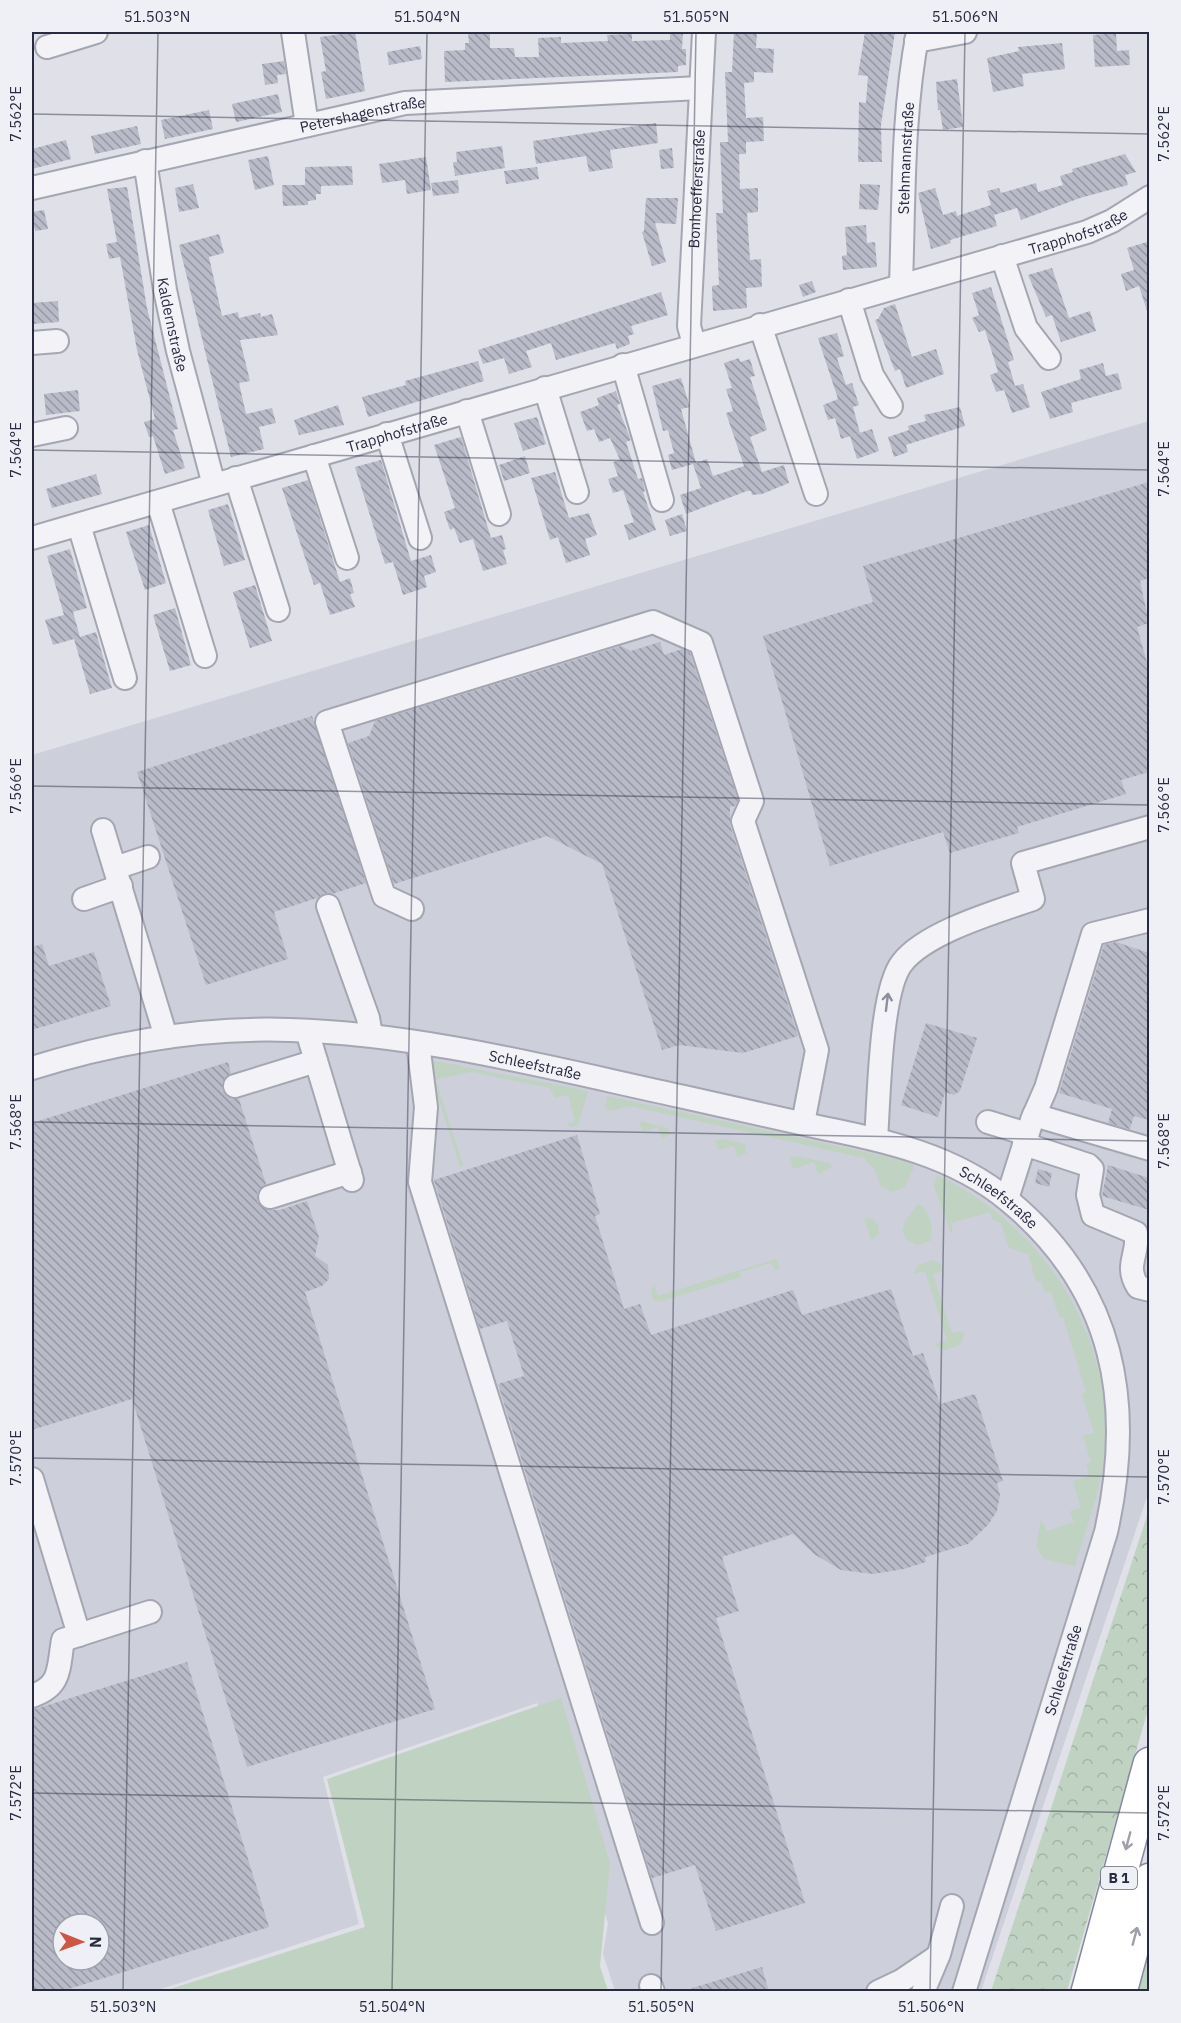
<svg xmlns="http://www.w3.org/2000/svg" width="1181" height="2023" font-family="'IBM Plex Sans',sans-serif">
<defs>
<pattern id="forest-crowns" width="20" height="18" patternUnits="userSpaceOnUse" patternTransform="scale(1.5)"><rect width="20" height="18" fill="#c0d2c1"/><path d="M2 6a3 3 0 1 1 6 0M12 15a3 3 0 1 1 6 0" fill="none" stroke="#a5b4a7"/></pattern>
<pattern id="building-back-hatch" width="6" height="6" patternUnits="userSpaceOnUse" patternTransform="scale(1.5)"><rect width="6" height="6" fill="#b9bbc8"/><path d="M-1 5l2 2M0 0l6 6M5-1l2 2" fill="none" stroke="#9698a4"/></pattern>
</defs>
<rect width="100%" height="100%" fill="#dfe0e8"/>
<path fill="#cdcfda" fill-rule="evenodd" d="M 1149,421 L 1149,1491 L 981,1991 L 615,1991 L 603,1954 L 608,1923 L 537,1703 L 323,1777 L 359,1924 L 155,1991 L 32,1992 L 32,755 ZM 63,1924 L 99,1924 L 99,1960 L 63,1960 Z"/>
<path fill="#c0d2c1" d="M 430,1060 L 588,1091 L 578,1125 L 569,1127 L 568,1124 L 575,1121 L 568,1095 L 555,1098 L 550,1088 L 472,1072 L 433,1080 Z
M 437,1083 L 463,1166 L 460,1167 L 434,1084 Z
M 607,1096 L 888,1157 L 915,1165 L 905,1187 L 891,1192 L 881,1186 L 875,1170 L 864,1158 L 630,1106 L 610,1111 L 605,1107 Z
M 639,1121 L 668,1128 L 670,1134 L 662,1139 L 658,1127 L 643,1132 Z
M 722,1139 L 745,1144 L 746,1153 L 738,1157 L 734,1146 L 718,1150 L 715,1140 Z
M 797,1156 L 829,1163 L 832,1167 L 818,1174 L 814,1162 L 793,1169 L 790,1158 Z
M 937,1175 C 1046,1227 1120,1342 1103,1465 C 1098,1499 1084,1533 1075,1566 L 1044,1559 L 1036,1546 L 1041,1520 L 1047,1531 L 1074,1522 L 1070,1511 L 1081,1508 L 1073,1481 L 1089,1476 L 1086,1464 L 1091,1462 L 1083,1436 L 1094,1433 L 1082,1394 L 1086,1392 L 1063,1317 L 1059,1317 L 1051,1292 L 1045,1293 L 1041,1281 L 1036,1282 L 1028,1254 L 1009,1248 L 1001,1223 L 993,1220 L 990,1212 L 951,1223 L 953,1233 L 951,1233 L 934,1186 Z
M 918,1204 C 930,1208 934,1230 930,1241 L 917,1245 L 907,1240 L 902,1230 L 906,1220 Z
M 864,1218 L 872,1219 L 878,1225 L 879,1234 L 871,1241 Z
M 776,1259 L 780,1269 L 775,1270 L 771,1263 L 740,1272 L 741,1277 L 658,1302 L 653,1299 L 651,1291 L 654,1284 L 658,1296 Z
M 933,1260 L 941,1264 L 944,1271 L 933,1274 L 952,1333 L 963,1331 L 964,1336 L 960,1345 L 945,1350 L 937,1347 L 936,1344 L 947,1340 L 925,1271 L 914,1274 L 918,1265 Z
M 561,1698 L 610,1863 L 600,1966 L 608,1991 L 164,1991 L 365,1927 L 327,1779 Z
M 1149,1944 L 1149,1991 L 1138,1991 Z"/>
<path fill="url(#forest-crowns)" d="M 1149,1510 L 1149,1706 L 1067,1991 L 991,1991 Z"/>
<path fill="url(#building-back-hatch)" fill-rule="evenodd" d="M 355,32 L 365,91 L 326,99 L 321,72 L 326,71 L 320,37 Z
M 468,32 L 490,32 L 490,48 L 514,48 L 515,57 L 539,57 L 538,38 L 561,37 L 561,43 L 608,41 L 607,35 L 632,34 L 632,41 L 670,40 L 670,32 L 683,32 L 682,49 L 686,49 L 686,65 L 678,66 L 678,72 L 445,82 L 444,51 L 465,50 L 465,43 L 469,43 Z
M 734,32 L 757,32 L 756,48 L 774,49 L 773,73 L 754,72 L 754,82 L 744,83 L 746,118 L 763,117 L 764,141 L 746,142 L 746,154 L 739,154 L 740,189 L 758,188 L 758,212 L 747,213 L 750,260 L 761,259 L 762,287 L 746,288 L 747,308 L 713,311 L 712,286 L 719,285 L 716,213 L 723,213 L 720,142 L 728,142 L 725,72 L 732,72 Z
M 865,32 L 895,32 L 881,125 L 882,162 L 858,162 L 859,102 L 866,103 L 868,76 L 858,75 Z
M 1116,33 L 1117,51 L 1129,50 L 1130,65 L 1095,67 L 1093,35 Z
M 1062,43 L 1065,69 L 1022,74 L 1024,86 L 993,92 L 987,58 L 1019,51 L 1018,47 Z
M 420,46 L 422,59 L 389,65 L 387,52 Z
M 284,61 L 286,74 L 277,75 L 278,83 L 265,85 L 262,64 Z
M 957,79 L 963,127 L 943,130 L 940,110 L 938,110 L 936,82 Z
M 278,94 L 282,112 L 236,122 L 232,104 Z
M 209,110 L 213,129 L 165,139 L 161,120 Z
M 656,123 L 658,143 L 610,150 L 613,168 L 589,172 L 586,156 L 536,164 L 533,141 Z
M 137,126 L 141,144 L 95,154 L 91,136 Z
M 66,140 L 71,159 L 32,169 L 32,149 Z
M 502,146 L 505,168 L 455,176 L 453,162 L 457,162 L 456,152 Z
M 672,148 L 674,168 L 661,169 L 659,150 Z
M 1125,154 L 1136,172 L 1125,175 L 1128,185 L 1080,198 L 1021,220 L 1017,208 L 994,215 L 997,226 L 950,240 L 951,243 L 931,249 L 918,193 L 935,188 L 943,215 L 956,211 L 957,216 L 991,205 L 987,191 L 999,188 L 1001,193 L 1036,183 L 1038,192 L 1063,185 L 1060,176 L 1073,172 L 1072,169 Z
M 268,156 L 274,185 L 255,190 L 248,160 Z
M 426,157 L 431,190 L 407,194 L 405,180 L 382,183 L 379,164 Z
M 352,166 L 353,185 L 321,186 L 321,194 L 316,194 L 316,200 L 308,201 L 308,205 L 283,206 L 282,185 L 305,185 L 305,167 Z
M 537,167 L 539,179 L 506,184 L 504,171 Z
M 458,180 L 459,193 L 433,196 L 431,183 Z
M 193,184 L 199,208 L 179,212 L 175,188 Z
M 860,184 L 880,185 L 878,210 L 859,209 Z
M 127,187 L 147,308 L 178,429 L 173,430 L 185,468 L 165,474 L 153,436 L 149,437 L 144,422 L 155,419 L 137,350 L 120,257 L 109,259 L 106,244 L 117,242 L 107,189 Z
M 646,198 L 678,198 L 676,224 L 655,223 L 666,262 L 652,266 L 642,232 L 644,231 Z
M 44,210 L 48,229 L 35,231 L 35,228 L 32,229 L 32,212 Z
M 866,225 L 867,243 L 875,242 L 877,267 L 843,270 L 842,256 L 847,255 L 845,227 Z
M 219,234 L 224,253 L 209,257 L 222,316 L 238,312 L 239,318 L 260,313 L 261,317 L 272,314 L 278,335 L 240,340 L 250,381 L 239,383 L 246,414 L 272,408 L 276,423 L 259,427 L 264,449 L 231,457 L 179,245 Z
M 1147,242 L 1149,251 L 1149,311 L 1147,311 L 1139,286 L 1126,291 L 1121,274 L 1134,270 L 1127,248 Z
M 1052,268 L 1069,318 L 1090,311 L 1096,331 L 1061,342 L 1052,315 L 1046,317 L 1028,275 Z
M 812,281 L 816,292 L 803,297 L 799,285 Z
M 991,287 L 1014,360 L 1008,362 L 1015,386 L 1023,384 L 1030,407 L 1012,413 L 1004,390 L 996,392 L 990,375 L 998,372 L 985,330 L 979,332 L 972,318 L 979,315 L 972,293 Z
M 661,292 L 668,315 L 631,326 L 634,334 L 628,336 L 630,344 L 617,349 L 615,343 L 556,360 L 551,343 L 526,351 L 532,367 L 509,374 L 504,358 L 483,364 L 478,350 Z
M 58,301 L 59,322 L 32,324 L 32,303 Z
M 895,304 L 912,357 L 936,349 L 944,374 L 906,388 L 900,369 L 895,371 L 875,320 L 878,319 L 884,308 Z
M 837,333 L 844,356 L 837,358 L 846,385 L 852,383 L 859,405 L 853,407 L 860,433 L 841,439 L 835,418 L 828,420 L 823,405 L 838,399 L 818,338 Z
M 739,358 L 740,362 L 750,359 L 755,376 L 750,377 L 767,430 L 750,437 L 762,472 L 784,465 L 789,483 L 762,494 L 752,495 L 751,491 L 747,491 L 686,514 L 680,495 L 701,488 L 693,464 L 672,470 L 668,455 L 674,453 L 668,430 L 663,431 L 652,386 L 681,378 L 690,407 L 681,409 L 696,463 L 707,459 L 713,476 L 744,466 L 726,413 L 733,411 L 726,389 L 732,388 L 724,363 Z
M 478,361 L 484,381 L 368,417 L 362,397 L 406,385 L 405,381 Z
M 1103,363 L 1106,376 L 1118,373 L 1122,389 L 1071,403 L 1073,412 L 1050,419 L 1041,392 L 1081,379 L 1079,370 Z
M 78,390 L 80,411 L 46,415 L 44,394 Z
M 616,391 L 620,404 L 617,405 L 631,440 L 626,442 L 638,479 L 642,478 L 645,491 L 643,492 L 656,530 L 629,540 L 624,525 L 634,522 L 623,490 L 613,493 L 608,479 L 618,476 L 613,462 L 620,460 L 610,438 L 599,442 L 594,429 L 587,431 L 580,412 L 599,405 L 597,398 Z
M 338,405 L 344,425 L 299,435 L 294,420 Z
M 960,407 L 965,426 L 906,445 L 908,452 L 894,457 L 888,437 L 909,430 L 908,426 L 926,421 L 924,415 Z
M 537,417 L 546,444 L 523,451 L 514,423 Z
M 872,429 L 879,451 L 857,459 L 850,436 Z
M 461,437 L 491,538 L 502,535 L 506,549 L 503,550 L 507,564 L 483,571 L 473,539 L 460,543 L 454,528 L 450,530 L 444,512 L 455,508 L 434,445 Z
M 525,456 L 530,473 L 504,481 L 499,465 Z
M 381,460 L 411,561 L 431,555 L 436,572 L 424,576 L 427,587 L 403,595 L 393,562 L 385,564 L 355,467 Z
M 555,472 L 569,518 L 589,513 L 597,535 L 585,539 L 590,555 L 566,563 L 558,537 L 550,540 L 531,478 Z
M 96,474 L 102,494 L 52,508 L 46,489 Z
M 308,480 L 340,582 L 350,578 L 354,593 L 350,594 L 355,607 L 330,615 L 320,583 L 314,585 L 282,488 Z
M 1149,482 L 1149,578 L 1140,581 L 1149,623 L 1137,627 L 1149,670 L 1149,772 L 1121,780 L 1126,794 L 1017,827 L 1019,833 L 950,853 L 943,832 L 830,866 L 763,636 L 873,602 L 863,566 Z
M 228,504 L 245,560 L 224,566 L 208,510 Z
M 682,514 L 687,531 L 670,536 L 665,520 Z
M 149,525 L 166,583 L 145,590 L 126,532 Z
M 70,549 L 87,608 L 69,613 L 73,612 L 80,637 L 96,632 L 112,688 L 90,694 L 74,639 L 53,645 L 45,620 L 64,615 L 47,556 Z
M 255,585 L 272,641 L 250,648 L 233,592 Z
M 175,608 L 191,665 L 170,671 L 153,615 Z
M 660,642 L 664,655 L 682,649 L 690,653 L 738,800 L 735,806 L 730,807 L 730,825 L 798,1036 L 743,1053 L 679,1045 L 662,1050 L 602,864 L 547,836 L 394,884 L 348,743 L 369,736 L 375,721 L 621,646 L 631,651 Z
M 312,716 L 366,883 L 332,894 L 324,893 L 317,898 L 274,912 L 288,959 L 206,985 L 137,772 Z
M 1116,942 L 1149,953 L 1149,1120 L 1134,1116 L 1130,1129 L 1108,1123 L 1112,1109 L 1059,1093 L 1104,945 Z
M 42,944 L 49,966 L 94,952 L 111,1006 L 32,1030 L 32,947 Z
M 926,1023 L 977,1038 L 960,1091 L 954,1095 L 945,1092 L 938,1117 L 901,1105 Z
M 228,1062 L 231,1073 L 222,1082 L 222,1091 L 231,1099 L 239,1099 L 266,1184 L 257,1193 L 257,1202 L 268,1210 L 280,1210 L 307,1201 L 319,1237 L 315,1256 L 328,1265 L 329,1279 L 322,1286 L 305,1292 L 435,1709 L 247,1767 L 132,1399 L 32,1430 L 32,1123 Z
M 577,1135 L 600,1214 L 595,1216 L 624,1309 L 640,1304 L 651,1335 L 793,1290 L 802,1315 L 891,1289 L 913,1356 L 923,1353 L 940,1404 L 975,1394 L 1003,1481 L 997,1483 L 1000,1495 L 997,1511 L 988,1525 L 968,1544 L 925,1557 L 926,1562 L 904,1569 L 873,1574 L 841,1570 L 814,1554 L 793,1534 L 722,1557 L 739,1611 L 716,1618 L 805,1903 L 716,1931 L 695,1865 L 652,1878 L 498,1384 L 524,1376 L 507,1321 L 480,1329 L 434,1180 Z
M 1108,1165 L 1149,1178 L 1149,1210 L 1102,1196 Z
M 1038,1169 L 1052,1173 L 1049,1187 L 1035,1183 Z
M 187,1662 L 269,1927 L 59,1992 L 32,1992 L 32,1710 ZM 63,1924 L 99,1924 L 99,1960 L 63,1960 Z
M 762,1967 L 769,1992 L 693,1992 L 692,1988 Z"/>
<g fill="none" stroke-linecap="round" stroke-linejoin="round">
<defs>
<g id="minor">
<path d="M 293,32 L 307,125"/>
<path d="M 916,41 L 965,32"/>
<path d="M 47,47 L 96,32"/>
<path id="s1" d="M 145,161 L 165,290 L 178,351 L 214,485"/>
<path id="s2" d="M 32,188 L 405,103 L 700,88"/>
<path d="M 1002,256 L 1026,328 L 1049,358"/>
<path id="s3" d="M 901,284 C 904,200 902,114 918,32"/>
<path d="M 849,300 L 872,375 L 891,406"/>
<path d="M 760,325 L 816,494"/>
<path d="M 32,343 L 57,341"/>
<path id="s4" d="M 694,344 L 689,326 L 704,32"/>
<path d="M 623,365 L 662,500"/>
<path d="M 545,388 L 577,492"/>
<path d="M 467,411 L 499,514"/>
<path d="M 387,434 L 420,538"/>
<path d="M 32,435 L 66,428"/>
<path d="M 314,456 L 347,558"/>
<path d="M 236,478 L 278,610"/>
<path d="M 158,502 L 205,656"/>
<path d="M 79,525 L 125,678"/>
<path id="s5" d="M 32,538 L 1087,232 L 1112,221 L 1150,197"/>
<path d="M 103,830 L 166,1037"/>
<path d="M 115,868 L 148,857"/>
<path d="M 84,899 L 121,886"/>
<path d="M 328,906 L 368,1018 L 371,1035"/>
<path d="M 412,909 L 384,896 L 327,722 L 653,622 L 701,643 L 752,801 L 743,821 L 817,1050 L 803,1123"/>
<path d="M 307,1031 L 352,1180"/>
<path d="M 418,1043 L 426,1107 L 420,1182 L 652,1923"/>
<path id="s6" d="M 32,1068 C 115,1042 202,1027 290,1030 C 423,1034 554,1069 684,1097 C 728,1107 773,1117 818,1127 C 886,1141 954,1155 1009,1201 C 1115,1289 1135,1403 1106,1532 L 964,1992"/>
<path d="M 235,1086 L 316,1061"/>
<path d="M 1034,1115 L 1150,1149"/>
<path d="M 988,1122 L 1027,1134"/>
<path d="M 876,1139 C 879,1100 880,991 902,963 C 926,932 996,912 1033,899 L 1023,863 L 1150,827"/>
<path d="M 1024,1144 L 1088,1165 L 1092,1169 L 1088,1195 L 1093,1215 L 1136,1233 C 1139,1255 1124,1265 1138,1287 L 1150,1290"/>
<path d="M 270,1197 L 350,1172"/>
<path d="M 1007,1199 L 1032,1120 L 1046,1088 L 1093,934 L 1150,920"/>
<path d="M 32,1479 L 79,1635"/>
<path d="M 32,1696 C 62,1686 58,1668 63,1640 L 150,1612"/>
<path d="M 651,1986 L 653,1992"/>
<path d="M 878,1992 L 901,1981 L 938,1956"/>
<path d="M 923,1992 L 939,1954 L 952,1906"/>
</g>
<path id="highway" d="M 1088,1992 L 1150,1764
M 1120,1992 L 1150,1880"/>
</defs>
<use href="#minor" stroke="#a4a6b2" stroke-width="26"/>
<use href="#highway" stroke="#878a9f" stroke-width="36"/>
<use href="#minor" stroke="#f2f2f7" stroke-width="22"/>
<use href="#highway" stroke="#fff" stroke-width="33"/>
</g>
<defs><path id="oneway-shaft" d="M-6 0H5M1.5-3L5.5 0L1.5 3" fill="none" stroke-width="1.6" stroke-linecap="round" stroke-linejoin="round" transform="scale(1.5)"/></defs>
<use stroke="#8d8e9c" href="#oneway-shaft" transform="translate(887 1002) rotate(-83)"/>
<g stroke="#9e9fa9">
<use href="#oneway-shaft" transform="translate(1128 1841) rotate(105)"/>
<use href="#oneway-shaft" transform="translate(1135 1936) rotate(-75)"/>
</g>
<path fill="none" stroke="#282a40" stroke-width="1.5" stroke-opacity="0.45" d="M 32,114 L 1150,134M 32,450 L 1150,470M 32,786 L 1150,805M 32,1122 L 1150,1141M 32,1458 L 1150,1477M 32,1793 L 1150,1813M 123,1992 L 158,32M 392,1992 L 427,32M 661,1992 L 696,32M 930,1992 L 965,32"/>
<g text-anchor="middle" dominant-baseline="central" stroke-width="5" stroke-linejoin="round" paint-order="stroke">
<rect fill="#eff0f6" stroke="#646577" stroke-width="1.5" x="1101" y="1867" width="36" height="22" rx="4.5"/>
<g font-size="14" font-weight="bold" fill="#282a40">
<text x="1119" y="1878">B 1</text>
</g>
<g font-size="15" fill="#282a40" stroke="#eff0f6">
<text stroke="none"><textPath href="#s2" startOffset="339">Petershagenstraße</textPath></text>
<text stroke="none"><textPath href="#s3" startOffset="126">Stehmannstraße</textPath></text>
<text stroke="none"><textPath href="#s4" startOffset="156">Bonhoefferstraße</textPath></text>
<text stroke="none"><textPath href="#s5" startOffset="1090">Trapphofstraße</textPath></text>
<text stroke="none"><textPath href="#s1" startOffset="166">Kaldernstraße</textPath></text>
<text stroke="none"><textPath href="#s5" startOffset="380">Trapphofstraße</textPath></text>
<text stroke="none"><textPath href="#s6" startOffset="510">Schleefstraße</textPath></text>
<text stroke="none"><textPath href="#s6" startOffset="996">Schleefstraße</textPath></text>
<text transform="translate(1063 1670) rotate(-73)">Schleefstraße</text>
</g>
</g>
<rect width="1181" height="2023" fill="none" stroke="#eff0f6" stroke-width="66"/>
<g transform="translate(81 1942) rotate(91)"><circle r="28" fill="#eff0f6" stroke="#9fa1ad" stroke-width="1.5"/>
<path d="M0-4.5L10 22L0 15L-10 22Z" fill="#cd5644"/>
<text y="-9" font-size="16" font-weight="bold" text-anchor="middle" fill="#282a40">N</text>
</g>
<rect x="33" y="33" width="1115" height="1957" fill="none" stroke="#282a40" stroke-width="2"/>
<g font-size="15" text-anchor="middle" fill="#282a40">
<text x="157" y="22">51.503°N</text>
<text x="427" y="22">51.504°N</text>
<text x="696" y="22">51.505°N</text>
<text x="965" y="22">51.506°N</text>
<text transform="translate(16 114) rotate(-90)" y="5">7.562°E</text>
<text transform="translate(1164 134) rotate(-90)" y="5">7.562°E</text>
<text transform="translate(16 450) rotate(-90)" y="5">7.564°E</text>
<text transform="translate(1164 469) rotate(-90)" y="5">7.564°E</text>
<text transform="translate(16 786) rotate(-90)" y="5">7.566°E</text>
<text transform="translate(1164 805) rotate(-90)" y="5">7.566°E</text>
<text transform="translate(16 1122) rotate(-90)" y="5">7.568°E</text>
<text transform="translate(1164 1141) rotate(-90)" y="5">7.568°E</text>
<text transform="translate(16 1458) rotate(-90)" y="5">7.570°E</text>
<text transform="translate(1164 1477) rotate(-90)" y="5">7.570°E</text>
<text transform="translate(16 1793) rotate(-90)" y="5">7.572°E</text>
<text transform="translate(1164 1813) rotate(-90)" y="5">7.572°E</text>
<text x="123" y="2012">51.503°N</text>
<text x="392" y="2012">51.504°N</text>
<text x="661" y="2012">51.505°N</text>
<text x="931" y="2012">51.506°N</text>
</g>
</svg>
